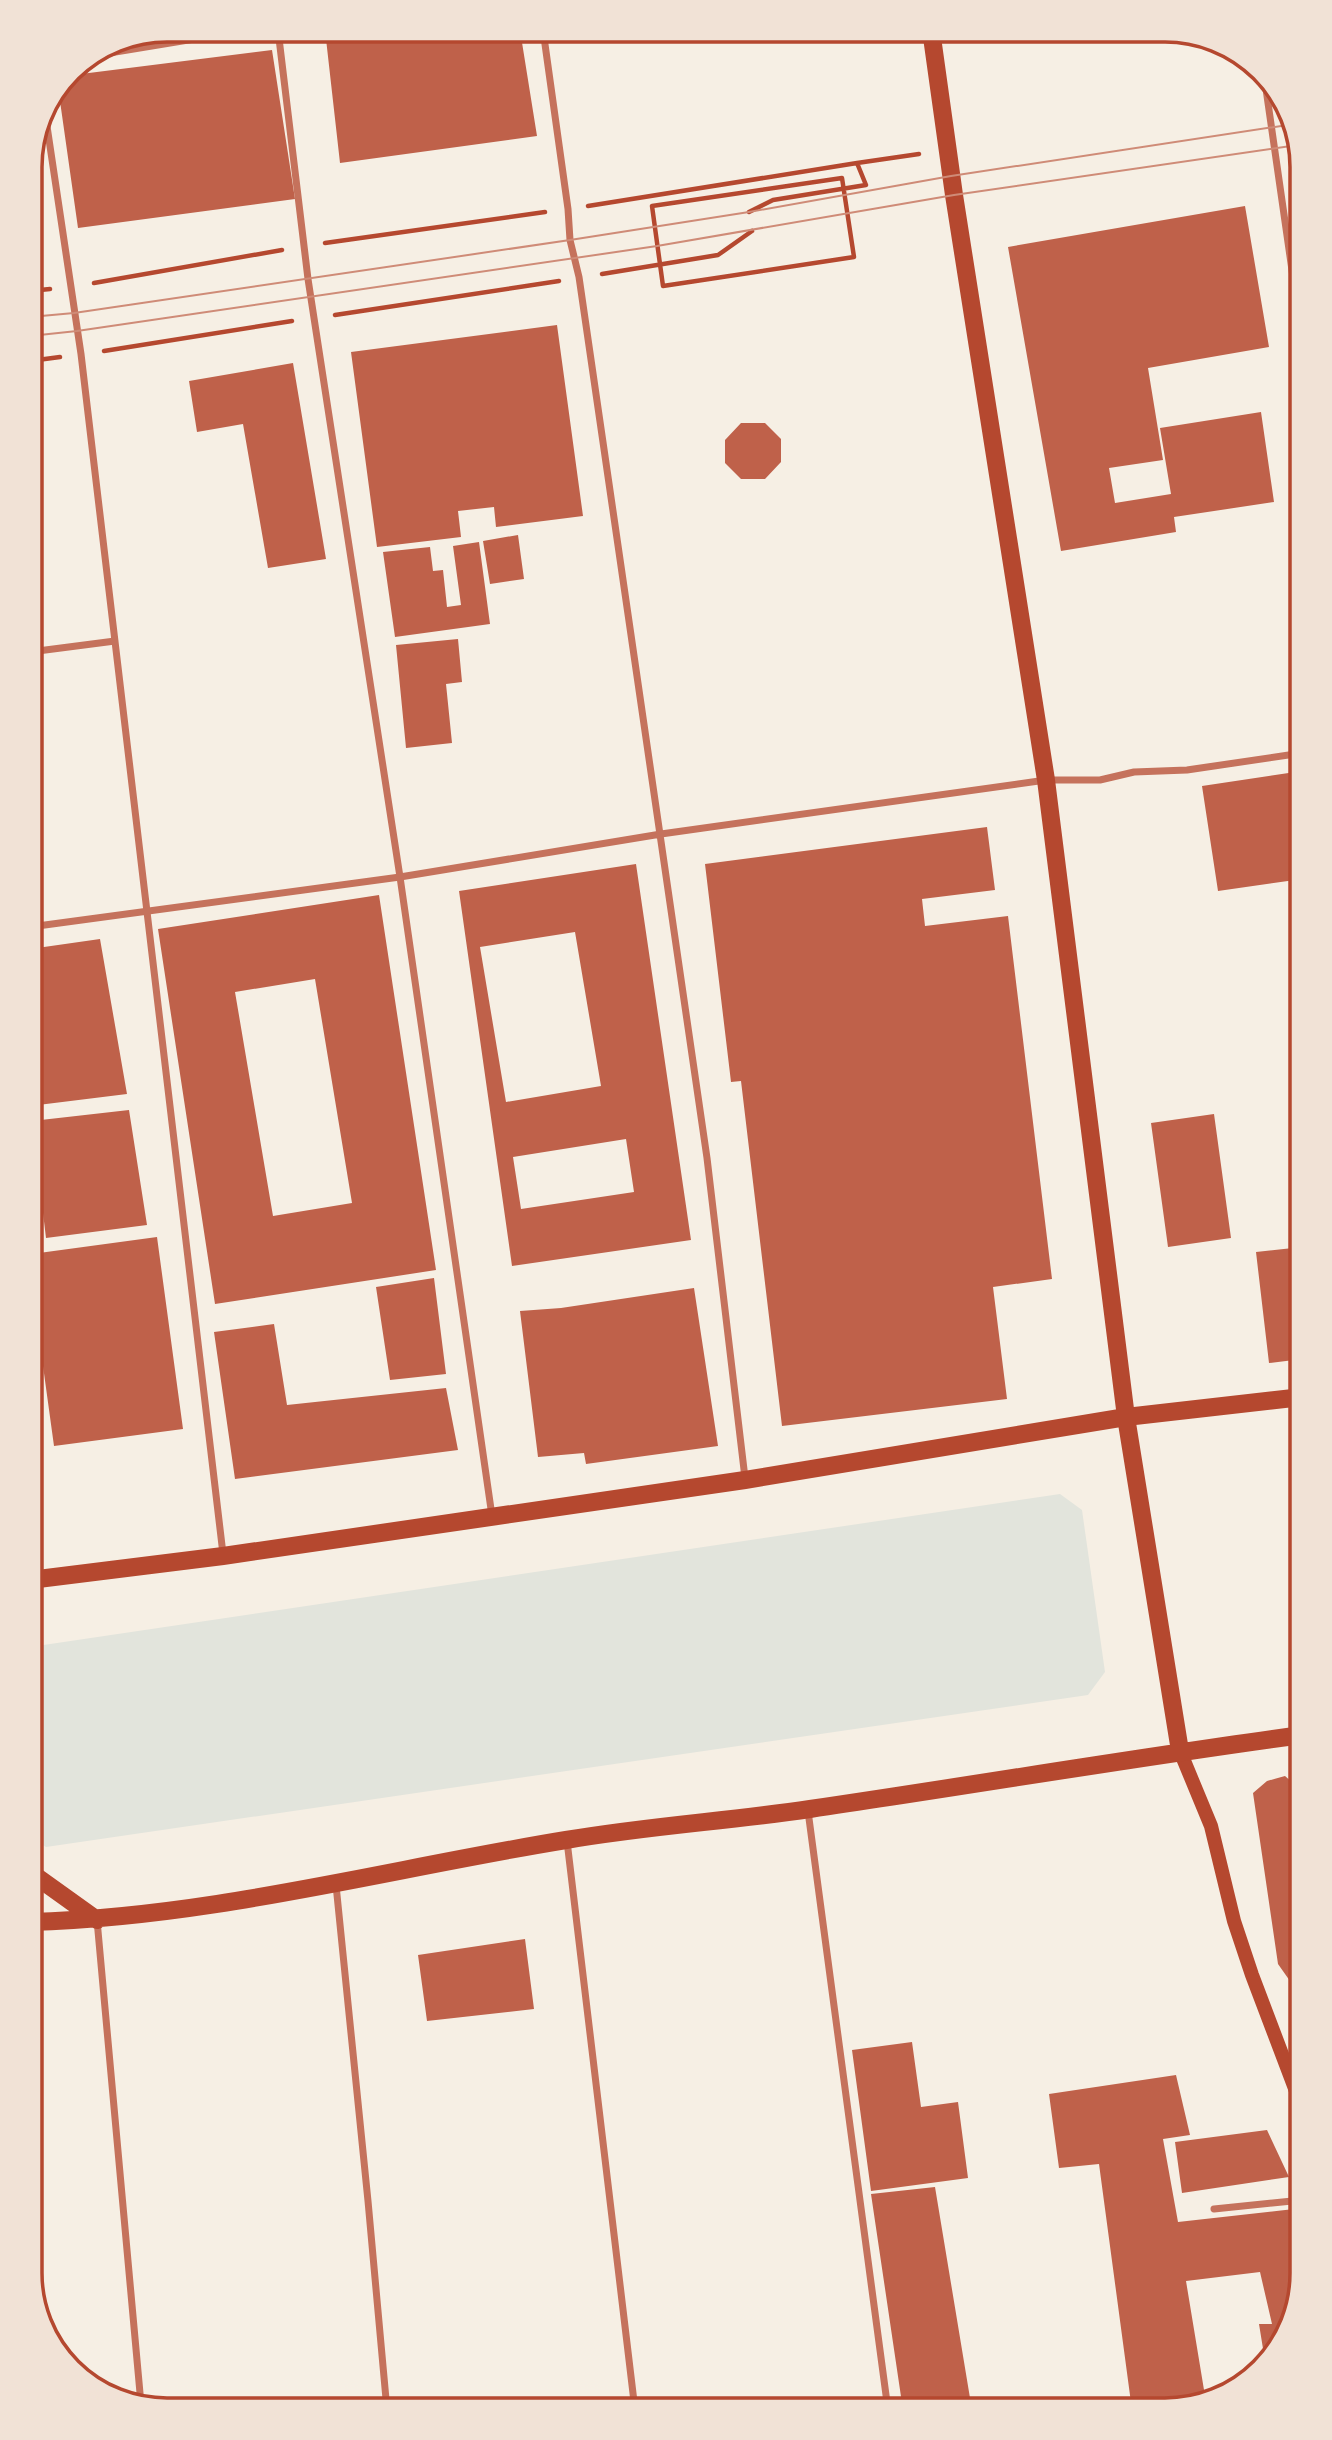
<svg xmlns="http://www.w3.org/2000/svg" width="1332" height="2440" font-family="Roboto,sans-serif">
<rect width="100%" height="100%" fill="#f6efe4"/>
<path fill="#e2e4dc" d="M 1060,1494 L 1082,1510 L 1105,1672 L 1088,1695 L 46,1847 L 30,1837 L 30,1647 Z"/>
<path fill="#bf614a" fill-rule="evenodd" d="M 325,30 L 520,30 L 537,136 L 340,163 Z
M 272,50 L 295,199 L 78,228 L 58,87 L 65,76 Z
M 1245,206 L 1269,347 L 1148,368 L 1163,460 L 1109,468 L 1115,503 L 1171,494 L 1160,428 L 1261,412 L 1274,502 L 1174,517 L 1176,532 L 1061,551 L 1008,247 Z
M 557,325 L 583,516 L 496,527 L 494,507 L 458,511 L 461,537 L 377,547 L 351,352 Z
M 293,363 L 326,559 L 268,568 L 243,424 L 197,432 L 189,381 Z
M 741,423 L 765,423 L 781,439 L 781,462 L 765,479 L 741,479 L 725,463 L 725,440 Z
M 518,535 L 524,579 L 490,584 L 483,541 Z
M 479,542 L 490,624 L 395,637 L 383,552 L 430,547 L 433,571 L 443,570 L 447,607 L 461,605 L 453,546 Z
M 458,639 L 462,682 L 446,684 L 452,743 L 406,748 L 396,645 Z
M 1302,771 L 1302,879 L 1218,891 L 1202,786 Z
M 987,827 L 995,890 L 922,899 L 925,926 L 1008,916 L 1052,1279 L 993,1287 L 1007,1399 L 782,1426 L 741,1081 L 731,1082 L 705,864 Z
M 636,864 L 691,1240 L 512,1266 L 459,891 ZM 575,932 L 601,1086 L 506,1102 L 480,947 ZM 626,1139 L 634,1192 L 521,1209 L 513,1157 Z
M 379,895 L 436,1270 L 215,1304 L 158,929 ZM 315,979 L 352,1203 L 273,1216 L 235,992 Z
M 100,939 L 127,1094 L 30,1106 L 30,949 Z
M 129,1110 L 147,1225 L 46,1238 L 32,1121 Z
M 1214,1114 L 1231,1238 L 1168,1247 L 1151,1123 Z
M 30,1197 L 39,1253 L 157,1237 L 183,1429 L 54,1446 L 32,1286 L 30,1287 Z
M 1302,1247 L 1302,1359 L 1269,1363 L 1256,1252 Z
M 434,1278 L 446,1374 L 390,1380 L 376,1287 Z
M 694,1288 L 718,1446 L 586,1464 L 584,1453 L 538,1457 L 520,1311 L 561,1308 Z
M 274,1324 L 287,1405 L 446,1388 L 458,1450 L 235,1479 L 214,1332 Z
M 1285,1776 L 1302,1791 L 1302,1990 L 1297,1991 L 1278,1964 L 1253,1793 L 1267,1781 Z
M 525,1939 L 534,2009 L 427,2021 L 418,1955 Z
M 912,2042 L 921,2107 L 958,2102 L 968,2178 L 871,2191 L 852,2050 Z
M 1176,2075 L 1190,2135 L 1163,2139 L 1178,2222 L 1294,2209 L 1302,2248 L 1302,2274 L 1279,2350 L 1265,2361 L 1259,2324 L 1272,2324 L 1260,2272 L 1186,2281 L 1206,2402 L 1165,2410 L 1132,2410 L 1099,2164 L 1059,2168 L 1049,2094 Z
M 1267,2130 L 1289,2177 L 1182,2193 L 1175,2142 Z
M 935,2187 L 972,2410 L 903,2410 L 871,2194 Z"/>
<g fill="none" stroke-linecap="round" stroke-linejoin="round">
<path stroke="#b5482f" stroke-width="4.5" d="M 842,178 L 854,257 L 663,286 L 652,206 Z
M 588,206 L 857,163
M 749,212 L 773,200 L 866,185 L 857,163 L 919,154
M 325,243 L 545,212
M 602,274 L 718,255 L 752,231
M 94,283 L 282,250
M 30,291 L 50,289
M 335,315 L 559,281
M 104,351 L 292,321
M 30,361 L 60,357"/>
<path stroke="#c5725c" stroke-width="7" d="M 278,30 L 308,279 L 400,877 L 492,1516
M 543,30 L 568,209 L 570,240 L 579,277 L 707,1158 L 745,1478
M 91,56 L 249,30
M 1265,82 L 1302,340
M 44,106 L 81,354 L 223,1554
M 30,652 L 115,641
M 30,927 L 400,877 L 661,834 L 1046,780 L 1100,780 L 1134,772 L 1187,770 L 1302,753
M 808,1811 L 888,2410
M 567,1841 L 635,2410
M 336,1885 L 368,2201 L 387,2410
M 97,1920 L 141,2404
M 1214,2209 L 1302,2200"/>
<path stroke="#b5482f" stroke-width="14" d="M 1180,1751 L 1211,1826 L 1234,1921 L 1252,1975 L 1302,2107"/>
<path stroke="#b5482f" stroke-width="18" d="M 931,30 L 954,195 L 1046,780 L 1126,1417 L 1180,1751
M 30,1580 L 223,1556 L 745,1480 L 1126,1417 L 1302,1397
M 30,1872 L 97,1920
M 30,1922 C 211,1917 388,1869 566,1840 C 647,1826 729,1821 810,1809 C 974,1785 1138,1757 1302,1735"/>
<path stroke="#cf8b77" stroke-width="2" d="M 30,317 L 74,313 L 570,240 L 749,212 L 951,176 L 1294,124
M 30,336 L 77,331 L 657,246 L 954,195 L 1298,145"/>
</g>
<path d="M0 0H1332V2440H0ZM167 42H1165A125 125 0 0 1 1290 167V2273A125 125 0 0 1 1165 2398H167A125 125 0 0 1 42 2273V167A125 125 0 0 1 167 42Z" fill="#f1e2d6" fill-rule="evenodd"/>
<path fill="none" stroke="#b5482f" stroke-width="3.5" d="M167 42H1165A125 125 0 0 1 1290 167V2273A125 125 0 0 1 1165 2398H167A125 125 0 0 1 42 2273V167A125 125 0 0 1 167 42Z"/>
</svg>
